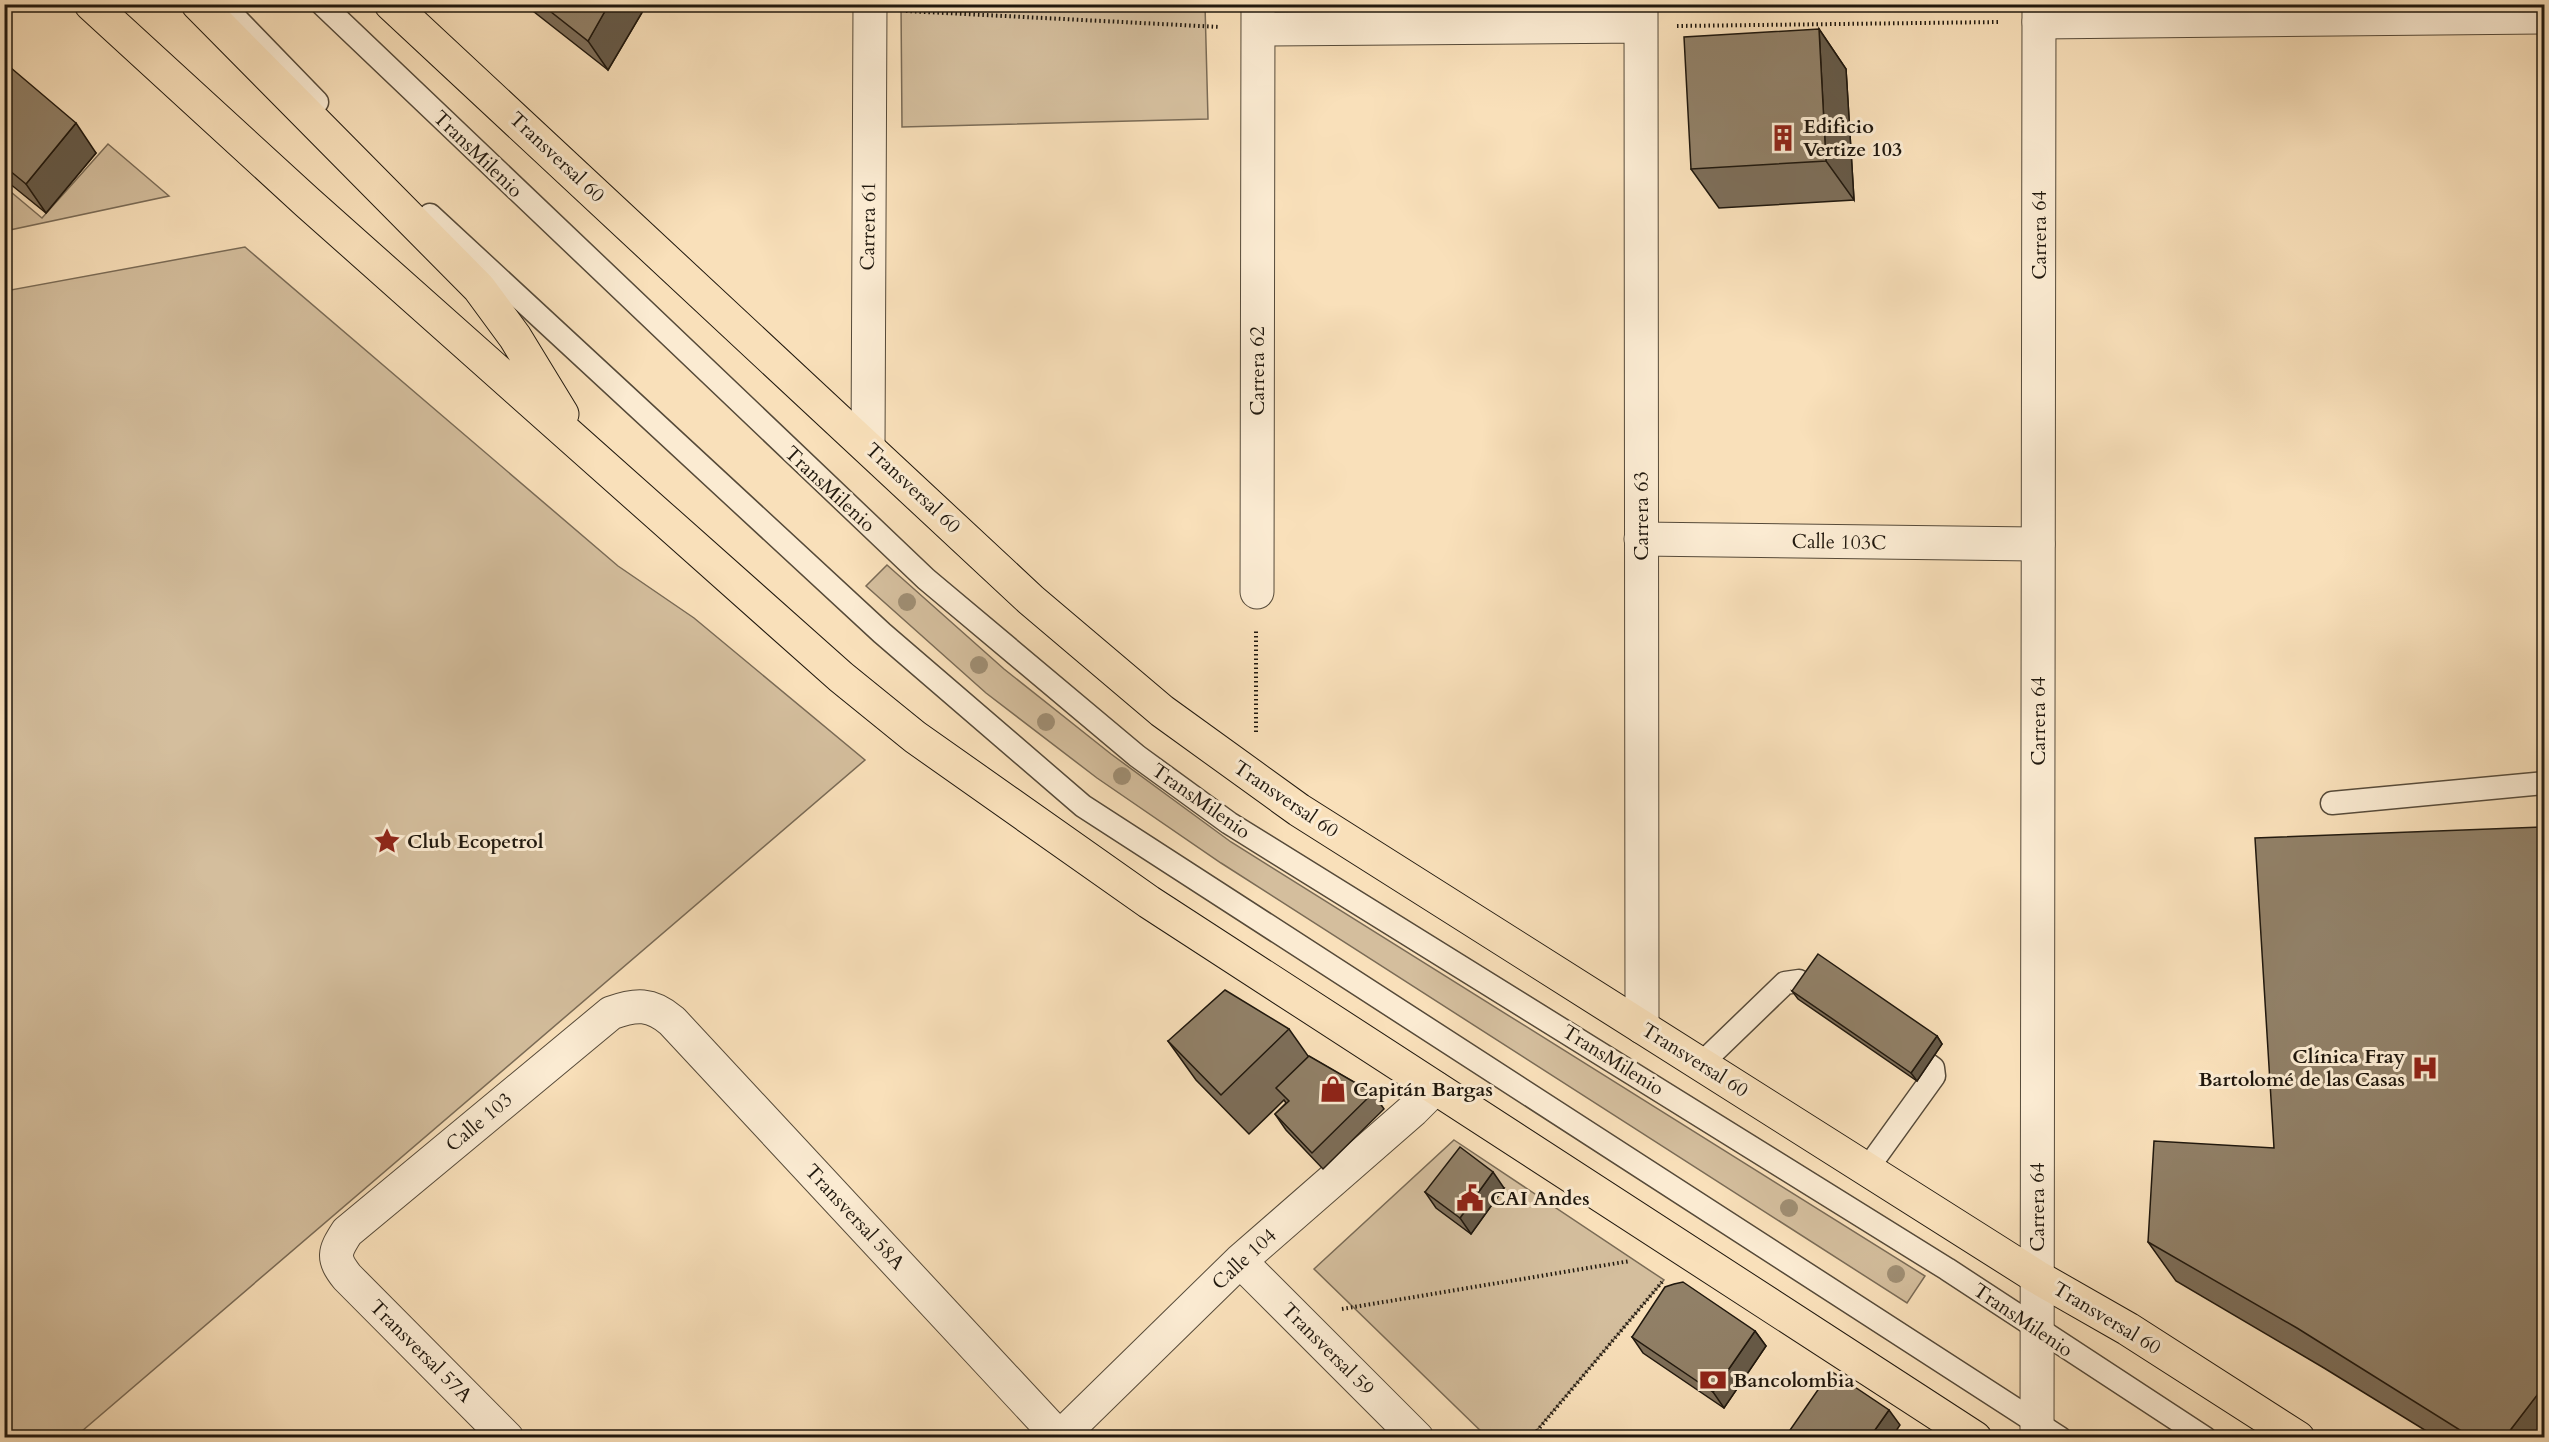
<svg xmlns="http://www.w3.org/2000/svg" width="2549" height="1442" font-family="Cardo,serif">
<rect width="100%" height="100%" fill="#f9e0ba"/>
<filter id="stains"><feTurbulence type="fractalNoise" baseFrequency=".00333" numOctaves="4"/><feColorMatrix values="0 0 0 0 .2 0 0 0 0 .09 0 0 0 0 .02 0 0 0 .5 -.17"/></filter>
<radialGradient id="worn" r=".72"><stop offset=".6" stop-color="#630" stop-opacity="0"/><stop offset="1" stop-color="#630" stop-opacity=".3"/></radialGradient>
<path fill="#d4be9d" stroke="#7a6b56" stroke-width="1.5" d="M 901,5 L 1205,5 L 1208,119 L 902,127 Z
M 108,144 L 169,196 L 5,231 L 5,187 L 42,218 Z
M 245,247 L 618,566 L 694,618 L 865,760 L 75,1437 L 5,1437 L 5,291 Z
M 887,565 L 1004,669 L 1111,754 L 1231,842 L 1925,1276 L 1907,1303 L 1221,863 L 1097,778 L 986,693 L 866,586 Z
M 1454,1140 L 1664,1280 L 1531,1437 L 1488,1438 L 1314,1269 Z"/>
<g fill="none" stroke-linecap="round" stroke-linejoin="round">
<defs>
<path id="service" d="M 222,4 L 317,102
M 322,4 L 926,579 L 1137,756 L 1229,823 L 1947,1269 L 2205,1438
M 430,215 L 882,633 L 1083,806 L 2060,1438
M 2332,803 L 2544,783
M 1701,1064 L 1785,983 L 1799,981 L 1807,986
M 1867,1169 L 1934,1076 L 1933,1068 L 1929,1065"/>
<path id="minor" d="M 1641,4 L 1642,1027
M 2039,22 L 2544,17
M 1258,29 L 1641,26
M 868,447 L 870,4
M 1641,539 L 2038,544
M 1257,592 L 1258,4
M 1240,1261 L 1417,1438
M 507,1438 L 347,1277 C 332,1258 334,1252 347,1232 L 611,1013 C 636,1004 651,1003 672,1021 L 1059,1437
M 1059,1438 L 1240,1261 L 1413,1110 L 1435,1088"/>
<path id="tertiary" d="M 2037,1438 L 2039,4"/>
<path id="primary" d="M 91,4 L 307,202 L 660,516 L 841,677 L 915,737 L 1149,902 L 1975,1438
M 198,4 L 479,288 L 515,337 L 562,414
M 391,4 L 1031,600 L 1162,711 L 1299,810 L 2037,1277 L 2128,1329 L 2298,1438"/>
</defs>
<use href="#service" stroke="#564a39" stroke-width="25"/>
<use href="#minor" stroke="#564a39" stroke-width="35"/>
<use href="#tertiary" stroke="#564a39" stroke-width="35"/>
<use href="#primary" stroke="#20180e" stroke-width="35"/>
<path stroke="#20180e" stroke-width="4" stroke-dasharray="1.5 3" stroke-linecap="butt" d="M 906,11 L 1220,27
M 1677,26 L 2000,22
M 1256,732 L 1256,629
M 1342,1309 L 1630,1261
M 1531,1438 L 1662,1282"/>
<use href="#service" stroke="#fbebd2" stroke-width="22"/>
<use href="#minor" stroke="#fbebd2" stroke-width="33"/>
<use href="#tertiary" stroke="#fbebd2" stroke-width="33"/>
<use href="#primary" stroke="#f9e0ba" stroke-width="33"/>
</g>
<g fill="#9f8e73">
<circle cx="907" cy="602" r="9"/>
<circle cx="979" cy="665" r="9"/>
<circle cx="1046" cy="722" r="9"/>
<circle cx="1122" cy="776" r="9"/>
<circle cx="1789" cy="1208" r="9"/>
<circle cx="1896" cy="1274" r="9"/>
</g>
<path fill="#7d6e59" stroke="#20180e" stroke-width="1.5" d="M 524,4 L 647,4 L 608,70 Z
M 1819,29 L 1846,69 L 1854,200 L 1719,208 L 1691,169 Z
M 4,62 L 96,153 L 46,213 L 4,179 Z
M 1792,991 L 1937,1036 L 1942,1044 L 1917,1081 L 1798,999 Z
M 1289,1029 L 1308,1056 L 1373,1093 L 1384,1109 L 1323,1169 L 1286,1130 L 1275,1114 L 1286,1103 L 1284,1100 L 1249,1134 L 1196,1080 L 1168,1041 Z
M 2274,1148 L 2544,1437 L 2436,1437 L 2324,1368 L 2176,1281 L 2148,1242 Z
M 1504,1188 L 1471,1234 L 1436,1208 L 1425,1192 Z
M 1755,1331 L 1766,1346 L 1724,1408 L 1643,1353 L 1632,1337 Z"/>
<path fill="#665a48" stroke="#20180e" stroke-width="1.5" d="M 609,4 L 647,4 L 608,70 L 588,41 Z
M 1819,29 L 1846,69 L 1854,200 L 1826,161 Z
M 76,123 L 96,153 L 46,213 L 26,184 Z
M 1937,1036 L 1942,1044 L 1917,1081 L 1911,1073 Z
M 1493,1172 L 1504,1188 L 1471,1234 L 1460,1218 Z
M 1755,1331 L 1766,1346 L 1724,1408 L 1713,1392 Z
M 2544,1386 L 2544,1437 L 2505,1437 Z
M 1889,1410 L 1900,1425 L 1892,1437 L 1870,1437 Z"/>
<path fill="#918067" stroke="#20180e" stroke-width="1.5" d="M 541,4 L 609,4 L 588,41 Z
M 1819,29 L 1826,161 L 1691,169 L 1684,37 Z
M 4,62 L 76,123 L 26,184 L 4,166 Z
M 2544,827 L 2544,1386 L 2505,1437 L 2471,1437 L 2297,1328 L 2148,1242 L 2154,1141 L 2274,1148 L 2255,838 Z
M 1818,954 L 1937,1036 L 1911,1073 L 1792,991 Z
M 1225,990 L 1289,1029 L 1221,1095 L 1168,1041 Z
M 1309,1056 L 1373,1093 L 1312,1153 L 1275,1114 L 1289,1101 L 1276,1088 Z
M 1460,1147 L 1493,1172 L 1460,1218 L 1425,1192 Z
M 1683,1282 L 1755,1331 L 1713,1392 L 1632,1337 L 1665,1287 L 1674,1284 Z
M 1831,1371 L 1889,1410 L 1870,1437 L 1795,1437 L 1788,1433 Z
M 1898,1431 L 1909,1437 L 1894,1437 Z"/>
<defs>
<symbol id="building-bare" viewBox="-9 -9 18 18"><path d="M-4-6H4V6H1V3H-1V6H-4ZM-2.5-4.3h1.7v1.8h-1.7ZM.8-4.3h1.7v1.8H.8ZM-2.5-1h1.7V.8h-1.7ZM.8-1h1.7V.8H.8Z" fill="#8f2418" stroke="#fbebd2" stroke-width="2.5" paint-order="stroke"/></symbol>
<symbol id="sight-bare" viewBox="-9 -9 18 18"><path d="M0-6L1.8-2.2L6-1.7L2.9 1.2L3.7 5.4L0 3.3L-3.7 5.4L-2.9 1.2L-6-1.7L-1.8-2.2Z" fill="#8f2418" stroke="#fbebd2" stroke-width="2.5" paint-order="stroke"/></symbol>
<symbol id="hospital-bare" viewBox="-9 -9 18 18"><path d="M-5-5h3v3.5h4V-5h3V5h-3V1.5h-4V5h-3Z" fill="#8f2418" stroke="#fbebd2" stroke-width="2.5" paint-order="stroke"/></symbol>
<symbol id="shop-bare" viewBox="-9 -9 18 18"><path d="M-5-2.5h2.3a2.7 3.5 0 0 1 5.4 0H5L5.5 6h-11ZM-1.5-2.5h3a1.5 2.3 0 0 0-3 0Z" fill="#8f2418" stroke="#fbebd2" stroke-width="2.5" paint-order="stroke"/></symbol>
<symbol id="civic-bare" viewBox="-9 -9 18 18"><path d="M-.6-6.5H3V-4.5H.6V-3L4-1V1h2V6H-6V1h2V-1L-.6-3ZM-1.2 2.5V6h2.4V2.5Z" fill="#8f2418" stroke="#fbebd2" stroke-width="2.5" paint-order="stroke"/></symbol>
<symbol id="bank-bare" viewBox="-9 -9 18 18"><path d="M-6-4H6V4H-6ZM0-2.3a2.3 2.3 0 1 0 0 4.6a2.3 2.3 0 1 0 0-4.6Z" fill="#8f2418" stroke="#fbebd2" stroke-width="2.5" paint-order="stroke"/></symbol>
</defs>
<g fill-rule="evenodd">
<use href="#building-bare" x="1764" y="119" width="38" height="38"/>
<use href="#sight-bare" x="368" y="822" width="38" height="38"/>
<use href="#hospital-bare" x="2406" y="1049" width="38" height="38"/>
<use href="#shop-bare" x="1314" y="1070" width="38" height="38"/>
<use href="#civic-bare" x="1451" y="1179" width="38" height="38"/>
<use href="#bank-bare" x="1694" y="1361" width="38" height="38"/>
</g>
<g text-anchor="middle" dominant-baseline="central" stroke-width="6" stroke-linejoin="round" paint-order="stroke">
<g font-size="20" font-weight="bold" fill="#20180e" stroke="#fbebd2" text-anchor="start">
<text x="1803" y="126">Edificio<tspan x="1803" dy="23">Vertize 103</tspan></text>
<text x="407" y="841">Club Ecopetrol</text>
<text x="2405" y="1056" text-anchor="end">Clínica Fray<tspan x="2405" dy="23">Bartolomé de las Casas</tspan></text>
<text x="1353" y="1089">Capitán Bargas</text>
<text x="1490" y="1198">CAI Andes</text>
<text x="1733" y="1380">Bancolombia</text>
</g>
<g font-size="20" fill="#20180e" stroke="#fbebd2">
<text transform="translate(478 154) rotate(44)">TransMilenio</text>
<text transform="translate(557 157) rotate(43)">Transversal 60</text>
<text transform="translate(868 226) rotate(-89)">Carrera 61</text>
<text transform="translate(2039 235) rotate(-90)">Carrera 64</text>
<text transform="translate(1257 371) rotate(-90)">Carrera 62</text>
<text transform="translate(913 488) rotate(43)">Transversal 60</text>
<text transform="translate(830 489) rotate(43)">TransMilenio</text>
<text transform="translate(1641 516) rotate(-90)">Carrera 63</text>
<text transform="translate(1839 542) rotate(1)">Calle 103C</text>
<text transform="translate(2038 721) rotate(-90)">Carrera 64</text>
<text transform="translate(1286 799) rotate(34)">Transversal 60</text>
<text transform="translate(1201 801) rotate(35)">TransMilenio</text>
<text transform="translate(1613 1060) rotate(32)">TransMilenio</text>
<text transform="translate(1695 1060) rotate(32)">Transversal 60</text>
<text transform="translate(479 1122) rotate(-40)">Calle 103</text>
<text transform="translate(2037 1207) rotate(-90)">Carrera 64</text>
<text transform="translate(855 1217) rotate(47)">Transversal 58A</text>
<text transform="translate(1244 1259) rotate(-43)">Calle 104</text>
<text transform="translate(2107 1318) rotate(31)">Transversal 60</text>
<text transform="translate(2023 1320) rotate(34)">TransMilenio</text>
<text transform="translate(1328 1349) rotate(45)">Transversal 59</text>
<text transform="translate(421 1351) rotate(45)">Transversal 57A</text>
</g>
</g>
<rect width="2549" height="1442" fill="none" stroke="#f9e0ba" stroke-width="24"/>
<rect x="6" y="6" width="2537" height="1430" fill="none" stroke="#20180e" stroke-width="3"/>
<rect x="12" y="12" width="2525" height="1418" fill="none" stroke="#20180e" stroke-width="1.5"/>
<rect width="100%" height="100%" filter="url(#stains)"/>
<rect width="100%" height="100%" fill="url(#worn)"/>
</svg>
